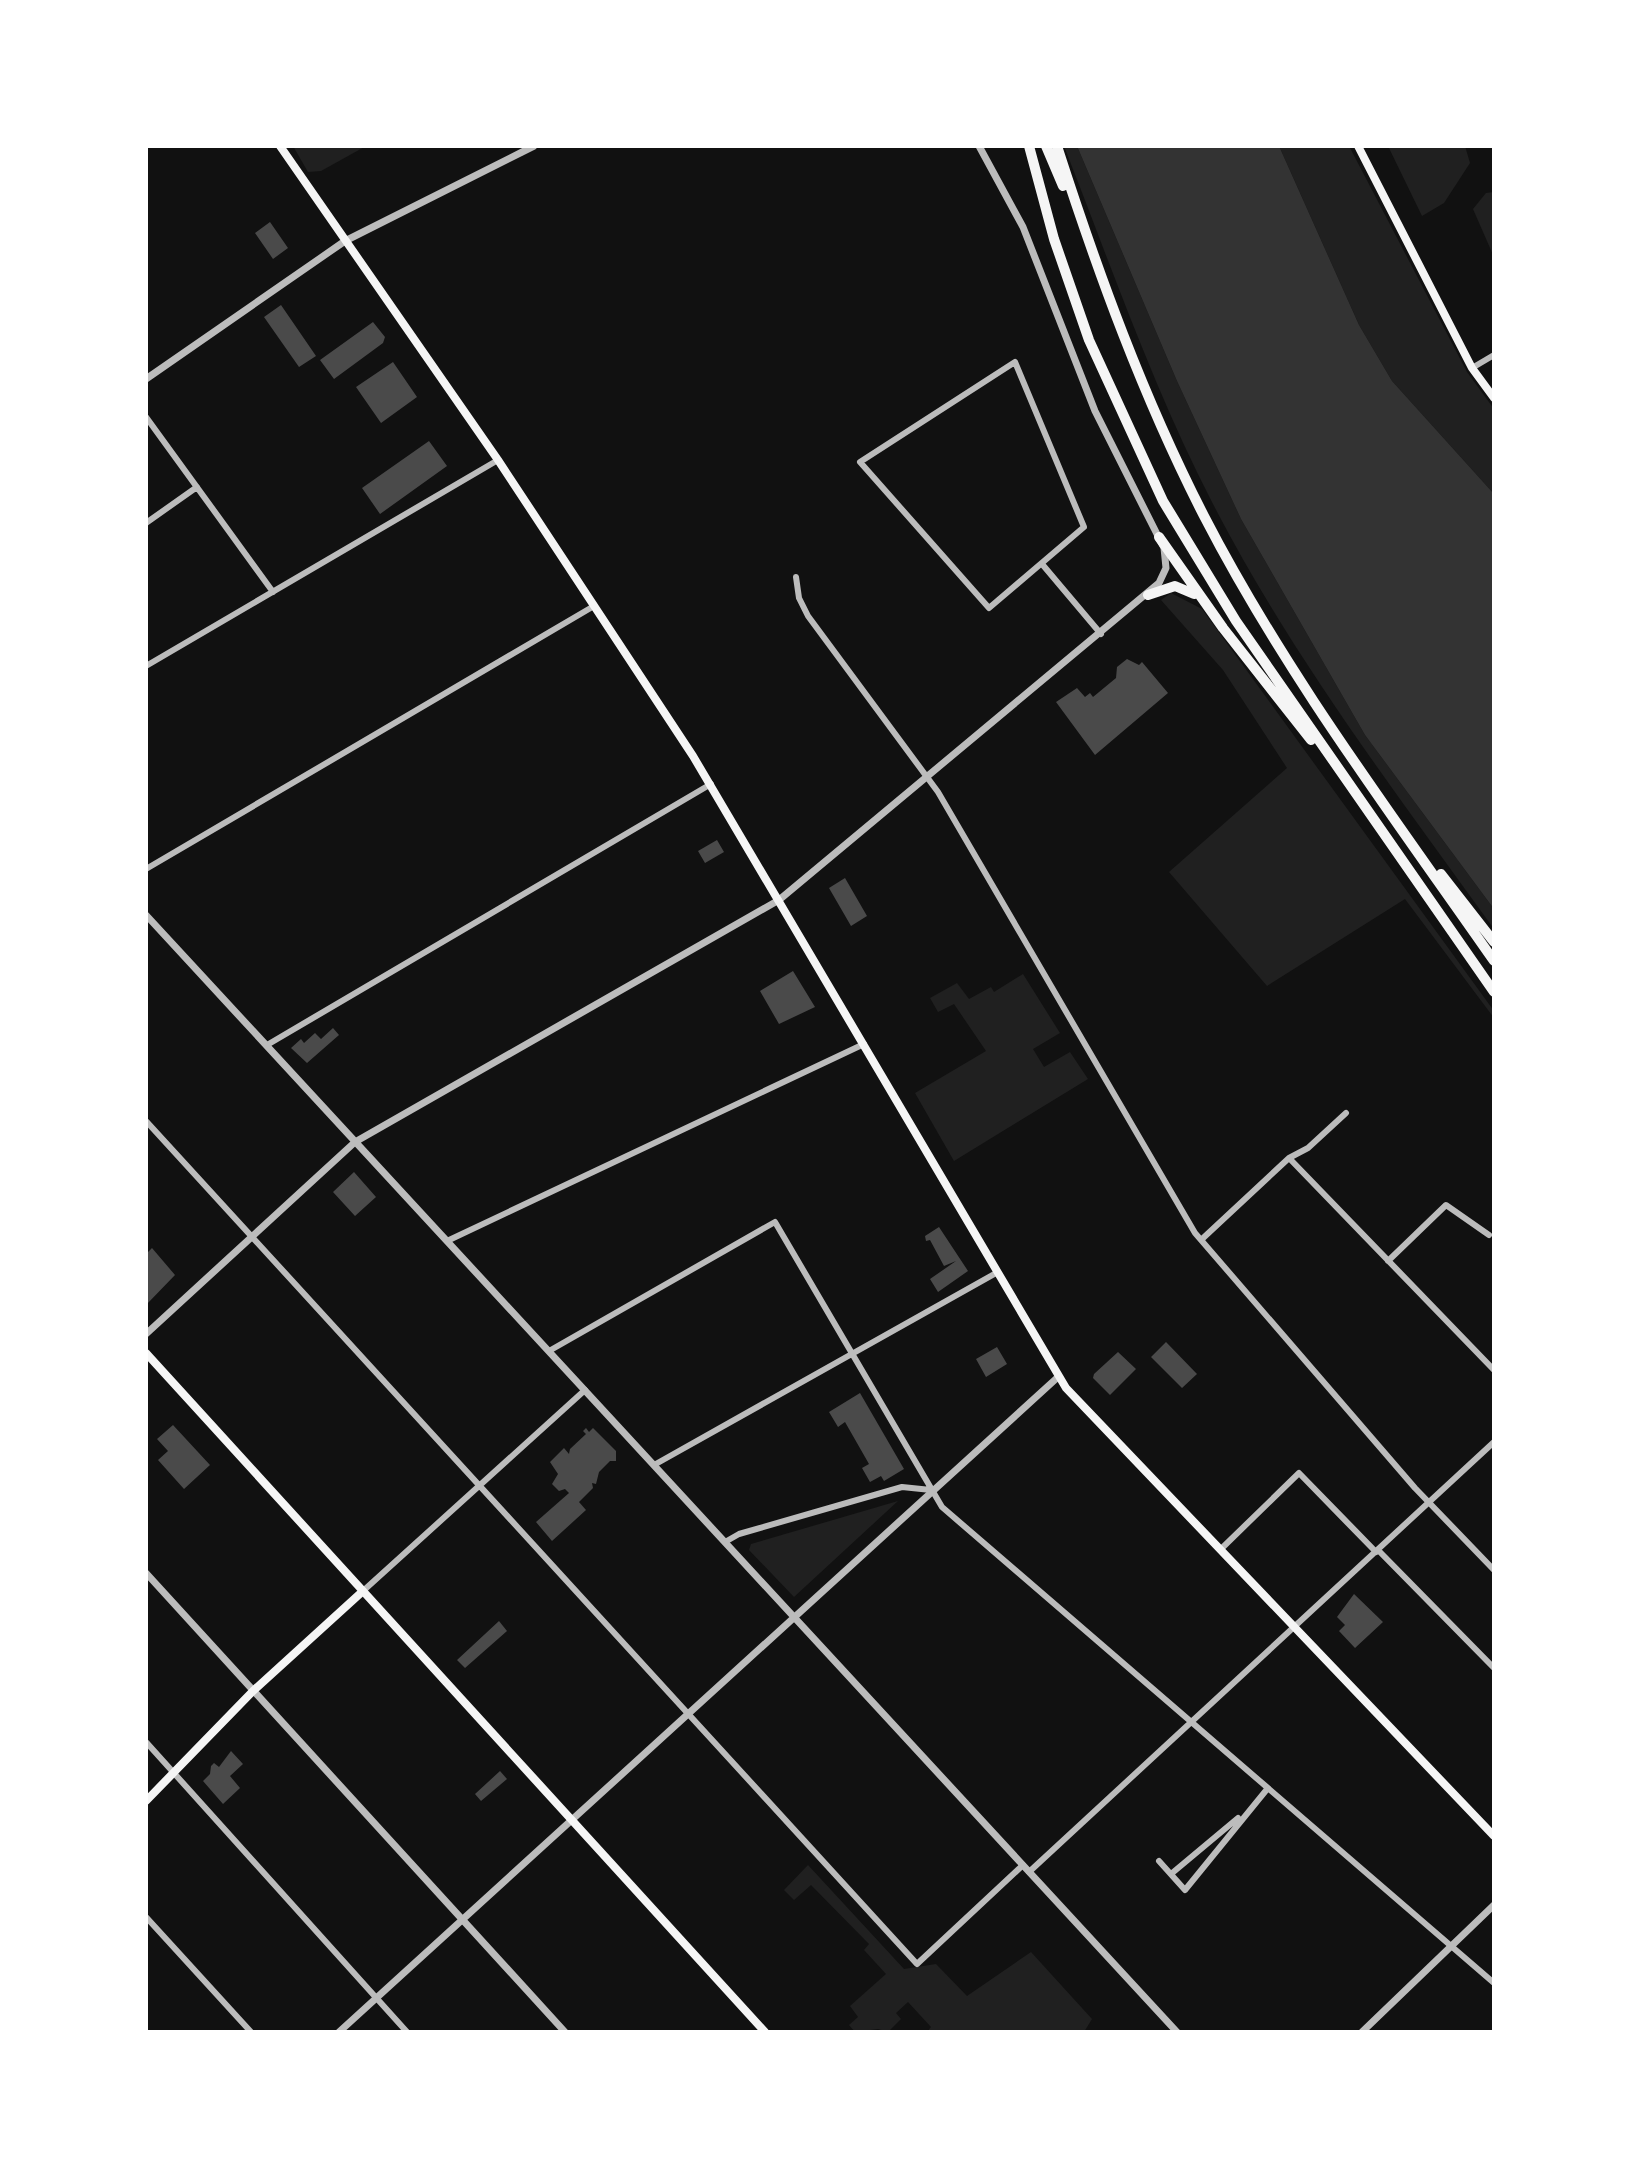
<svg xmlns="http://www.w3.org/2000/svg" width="1640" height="2178" font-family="'Varela Round',sans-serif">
<rect width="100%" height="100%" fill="#111"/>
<path fill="#202020" d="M 293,146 L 366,146 L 321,171 L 308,172 Z
M 1064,146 L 1077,146 L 1177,381 L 1241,519 L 1365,735 L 1494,909 L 1494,929 C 1395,792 1291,655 1213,504 C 1154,390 1111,266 1064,146 Z
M 1279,146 L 1349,146 L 1467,372 L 1494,409 L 1494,494 L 1392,381 L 1359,325 Z
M 1388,146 L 1465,146 L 1470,163 L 1444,203 L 1422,216 Z
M 1494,192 L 1494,257 L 1473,209 L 1486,193 Z
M 1171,593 L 1202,609 L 1494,1011 L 1494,1018 L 1405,899 L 1267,986 L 1169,872 L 1287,768 L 1223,670 L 1161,600 Z
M 1023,974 L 1060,1033 L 1033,1049 L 1044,1067 L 1070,1052 L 1088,1079 L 954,1161 L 915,1093 L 986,1051 L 954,1004 L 938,1012 L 930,998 L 957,983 L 969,999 L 991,987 L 994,992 Z
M 898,1501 L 794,1597 L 749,1550 L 751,1544 Z
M 808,1865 L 904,1969 L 936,1964 L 967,1996 L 1031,1952 L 1092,2019 L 1084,2032 L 927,2032 L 931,2027 L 908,2002 L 896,2013 L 901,2019 L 888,2032 L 878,2029 L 855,2032 L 849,2025 L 858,2017 L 850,2006 L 886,1974 L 864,1950 L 869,1944 L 811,1885 L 794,1900 L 784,1890 Z"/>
<path fill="#333" d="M 1077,146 L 1279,146 L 1359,325 L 1392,381 L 1494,494 L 1494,909 L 1365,735 L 1241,519 L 1177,381 Z"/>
<path fill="#4a4a4a" d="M 270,222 L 288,248 L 273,259 L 255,233 Z
M 281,305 L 316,356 L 299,367 L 264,317 Z
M 373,322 L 385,337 L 383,343 L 334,379 L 320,360 Z
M 393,362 L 417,397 L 381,423 L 356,387 Z
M 429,441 L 447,466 L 380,514 L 362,488 Z
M 1127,659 L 1139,665 L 1142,662 L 1168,693 L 1095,755 L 1056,702 L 1077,688 L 1085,697 L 1090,693 L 1093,697 L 1116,678 L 1117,667 Z
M 717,840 L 724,852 L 705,863 L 698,851 Z
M 845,878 L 867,916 L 851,926 L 829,888 Z
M 793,971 L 815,1007 L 779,1024 L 760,991 Z
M 333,1028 L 339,1035 L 307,1063 L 291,1048 L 301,1039 L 304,1043 L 315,1033 L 321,1039 Z
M 354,1172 L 376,1197 L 355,1216 L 333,1192 Z
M 939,1227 L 968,1271 L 938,1292 L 930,1279 L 956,1261 L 944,1266 L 930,1240 L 926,1241 L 925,1236 Z
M 152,1248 L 175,1275 L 146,1305 L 146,1254 Z
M 1166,1342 L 1197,1374 L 1182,1388 L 1151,1357 Z
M 997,1347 L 1007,1364 L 986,1377 L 976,1359 Z
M 1118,1352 L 1136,1369 L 1110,1395 L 1093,1378 L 1094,1374 Z
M 860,1393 L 904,1469 L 884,1481 L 881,1476 L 870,1482 L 862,1468 L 869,1464 L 845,1422 L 838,1427 L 829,1412 Z
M 173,1425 L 210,1465 L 184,1489 L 158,1460 L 168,1451 L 157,1439 Z
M 586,1428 L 589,1432 L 593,1428 L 616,1451 L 616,1461 L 610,1461 L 599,1472 L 596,1484 L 592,1483 L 593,1488 L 579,1502 L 586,1510 L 552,1541 L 536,1522 L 569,1493 L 565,1489 L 559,1491 L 552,1484 L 558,1474 L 550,1462 L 564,1448 L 569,1454 L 570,1449 L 586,1434 L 583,1431 Z
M 1354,1594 L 1383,1622 L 1355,1648 L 1339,1631 L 1345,1625 L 1337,1617 Z
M 499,1621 L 507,1631 L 465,1668 L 457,1660 Z
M 231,1751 L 243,1764 L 230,1776 L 240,1788 L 223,1804 L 203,1781 L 210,1774 L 211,1766 L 214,1763 L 219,1767 Z
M 500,1771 L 507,1779 L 481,1801 L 475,1794 Z"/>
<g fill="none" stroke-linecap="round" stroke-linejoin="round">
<path stroke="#bcbcbc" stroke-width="6" d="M 1015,362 L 1084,527 L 989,608 L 860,462 Z
M 1472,368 L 1494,355
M 146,417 L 273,592
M 146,523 L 197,487
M 1042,564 L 1101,634
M 796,577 L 799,598 L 808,616 L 938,792 L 1195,1233 L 1415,1488 L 1494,1570
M 146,666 L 498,460
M 146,869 L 594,606
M 267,1045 L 711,784
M 146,1121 L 917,1964 L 1023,1865
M 1289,1158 L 1494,1370
M 1201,1240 L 1289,1158 L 1308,1148 L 1346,1113
M 447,1241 L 864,1044
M 1388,1261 L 1446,1205 L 1489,1235
M 549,1351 L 775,1222 L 942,1507 L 1494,1983
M 654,1465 L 998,1272
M 725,1542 L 739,1534 L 902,1487 L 931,1490
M 1220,1550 L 1299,1473 L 1376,1552
M 1378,1550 L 1494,1668
M 363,1591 L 585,1390
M 146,1742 L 407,2032
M 1159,1861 L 1185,1890 L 1268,1788
M 1029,1872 L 1494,1442
M 1171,1874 L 1238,1818
M 146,1917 L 251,2032"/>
<path stroke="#bcbcbc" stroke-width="7" d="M 146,379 L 345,241 L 534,146
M 146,915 L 1177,2032
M 146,1334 L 355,1142 L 779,900 L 1159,583 L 1166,568 L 1164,548 L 1095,411 L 1023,227 L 979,146
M 146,1573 L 565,2032
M 339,2032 L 1058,1377
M 1362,2032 L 1494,1905"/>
<path stroke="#f5f5f5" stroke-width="8" d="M 280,146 L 498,460 L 693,756 L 1066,1388 L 1494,1836
M 1358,146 L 1472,368 L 1494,398
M 146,1353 L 765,2032
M 146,1801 L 253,1691 L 363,1591"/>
<path stroke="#f5f5f5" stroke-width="10" d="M 1029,146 L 1054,239 L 1089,340 L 1163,501 L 1236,621 L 1494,992
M 1046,146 L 1063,186
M 1057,146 C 1098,273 1143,397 1204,516 C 1285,673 1393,816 1494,961
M 1159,537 L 1223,628 L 1311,740
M 1148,595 L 1175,586 L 1194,594
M 1441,874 L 1494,942"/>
</g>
<rect width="1640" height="2178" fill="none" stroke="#ffffff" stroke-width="296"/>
</svg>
